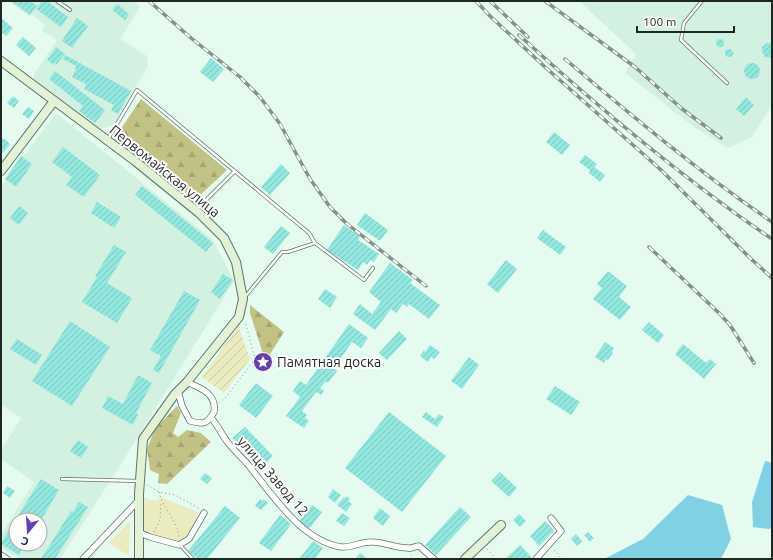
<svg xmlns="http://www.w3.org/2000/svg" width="773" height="560" font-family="Ubuntu,sans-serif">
<defs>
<pattern id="forest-firs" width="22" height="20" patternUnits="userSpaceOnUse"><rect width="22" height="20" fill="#c1c283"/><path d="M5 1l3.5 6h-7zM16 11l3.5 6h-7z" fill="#a5a771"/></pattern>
<pattern id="garden-furrows" width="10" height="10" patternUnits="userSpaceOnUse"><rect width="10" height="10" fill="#eaebbf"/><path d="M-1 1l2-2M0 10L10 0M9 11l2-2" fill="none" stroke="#c8caa4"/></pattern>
<pattern id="building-hatch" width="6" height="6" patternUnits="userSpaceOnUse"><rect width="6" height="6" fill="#92e7df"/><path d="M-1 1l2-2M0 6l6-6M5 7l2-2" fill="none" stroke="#7dc6bf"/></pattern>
</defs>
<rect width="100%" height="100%" fill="#e5fbef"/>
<path fill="#d3f1e0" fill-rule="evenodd" d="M 8,1 L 135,1 L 140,7 L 120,39 L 147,56 L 148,66 L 113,126 L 99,129 L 34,80 L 34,74 L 57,40 L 42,30 L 45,25 L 33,15 L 29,16 Z
M 579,1 L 772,1 L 772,105 L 752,137 L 728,148 L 694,127 L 625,73 L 636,54 Z
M 56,113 L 213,240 L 234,281 L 123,461 L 60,559 L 20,559 L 1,548 L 1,535 L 34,482 L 1,459 L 1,450 L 21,418 L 1,405 L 1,187 ZM 16,520 L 40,520 L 40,544 L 16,544 Z"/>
<path fill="#eaebbf" d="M 142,496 L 149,500 L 157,501 L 160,497 L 198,512 L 194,525 L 184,542 L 175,544 L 141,534 Z
M 130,521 L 129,556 L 109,543 Z"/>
<path fill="url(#forest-firs)" d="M 141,99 L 227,170 L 195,200 L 114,139 Z
M 250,305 L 284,332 L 267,359 L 263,354 L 250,313 Z
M 177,406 L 181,413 L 173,433 L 178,437 L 187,430 L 201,433 L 211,442 L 167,484 L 158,483 L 159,474 L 150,470 L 147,449 L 155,429 Z"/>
<path fill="url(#garden-furrows)" d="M 238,326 L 250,359 L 224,393 L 202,377 Z"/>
<path fill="#81d1e5" d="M 765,461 L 772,463 L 772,527 L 769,529 L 753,527 L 752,502 Z
M 688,495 L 722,505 L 731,539 L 721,559 L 604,559 L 643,539 Z"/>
<path fill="url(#building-hatch)" d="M 11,1 L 30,1 L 37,6 L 30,15 Z
M 42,1 L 47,1 L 68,17 L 61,27 L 36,9 Z
M 117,4 L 129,14 L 125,20 L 112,10 Z
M 1,18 L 13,28 L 6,36 L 1,32 Z
M 77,18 L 88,26 L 72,48 L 62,41 Z
M 23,37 L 36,48 L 29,56 L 16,45 Z
M716 43a4 4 0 1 1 8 0a4 4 0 1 1-8 0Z
M 767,43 L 772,43 L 771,58 L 765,57 L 762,52 L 762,47 Z
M 56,47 L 65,54 L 57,64 L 55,63 L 54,65 L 47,60 Z
M725 53a4 4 0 1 1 8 0a4 4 0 1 1-8 0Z
M 65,55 L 131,91 L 118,114 L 111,110 L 114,105 L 84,89 L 86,84 L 72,77 L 76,69 L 75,69 L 76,66 L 63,59 Z
M 211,58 L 224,69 L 213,82 L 200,72 Z
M744 71a8 8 0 1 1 16 0a8 8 0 1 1-16 0Z
M 55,71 L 105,110 L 95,123 L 79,111 L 83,106 L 49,79 Z
M 13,96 L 19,101 L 14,108 L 7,103 Z
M 746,97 L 754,105 L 744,116 L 736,109 Z
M 28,107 L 34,111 L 29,119 L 22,114 Z
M 554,132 L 570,145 L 562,155 L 546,142 Z
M 3,138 L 10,144 L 2,154 L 1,153 L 1,141 Z
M 63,147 L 100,175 L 84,197 L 66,185 L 72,177 L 52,162 Z
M 585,155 L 597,164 L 594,167 L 605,175 L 600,182 L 589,173 L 590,170 L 579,162 Z
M 21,156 L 32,164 L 16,187 L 5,179 Z
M 281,164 L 290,173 L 270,195 L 261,187 Z
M 142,186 L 213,243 L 206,252 L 135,195 Z
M 97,202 L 121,217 L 114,228 L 91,213 Z
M 19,206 L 28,213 L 19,225 L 10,218 Z
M 365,213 L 388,230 L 380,241 L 357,225 Z
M 344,225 L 360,236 L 358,240 L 379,254 L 374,262 L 370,260 L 367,265 L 363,262 L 358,270 L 327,250 Z
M 281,226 L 290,233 L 273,254 L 264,247 Z
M 543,230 L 566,247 L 560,255 L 537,238 Z
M 114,245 L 126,252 L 107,283 L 132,298 L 117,323 L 82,302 L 97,277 L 95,276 Z
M 506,260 L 517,269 L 498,293 L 487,284 Z
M 390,263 L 413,280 L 410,283 L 440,305 L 429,319 L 409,304 L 407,307 L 403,304 L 396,313 L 391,309 L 375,330 L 353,314 L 360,304 L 372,314 L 381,302 L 369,292 Z
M 608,271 L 627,286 L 619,297 L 631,307 L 620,320 L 593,299 L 602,288 L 597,284 Z
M 223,274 L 233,280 L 220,299 L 211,292 Z
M 325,289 L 337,297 L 330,308 L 318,299 Z
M 184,291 L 200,300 L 159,373 L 153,370 L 161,356 L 150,350 Z
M 70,321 L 110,347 L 72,406 L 32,381 Z
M 649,322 L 664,335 L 658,343 L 642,330 Z
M 349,324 L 368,338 L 361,348 L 352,342 L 334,368 L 337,371 L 328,383 L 326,381 L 320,388 L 324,391 L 321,395 L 316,392 L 302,411 L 307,415 L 305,418 L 309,421 L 304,428 L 286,416 L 300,397 L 293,391 L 300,381 L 306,385 Z
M 399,331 L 407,339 L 387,360 L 379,353 Z
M 17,339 L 42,355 L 36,365 L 10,349 Z
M 605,342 L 614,348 L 612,352 L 613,353 L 608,360 L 606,359 L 604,363 L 595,357 Z
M 683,344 L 706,363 L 710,359 L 716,364 L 704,379 L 675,354 Z
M 430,345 L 440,352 L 434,359 L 431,357 L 428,362 L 420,356 L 424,350 L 425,352 Z
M 469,357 L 479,365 L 462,389 L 451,381 Z
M 138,375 L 152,383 L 136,413 L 138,414 L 133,425 L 102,408 L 108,396 L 123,404 Z
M 256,383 L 273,396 L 256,418 L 239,405 Z
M 555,386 L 580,402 L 571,415 L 546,399 Z
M 389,412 L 446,456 L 402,512 L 345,468 Z
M 426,412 L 435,419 L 439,414 L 444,417 L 437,427 L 422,417 Z
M 245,427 L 273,456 L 261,468 L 232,438 Z
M 78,440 L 88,447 L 81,458 L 70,451 Z
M 500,472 L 517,488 L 509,497 L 491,481 Z
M 205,473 L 212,478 L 207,484 L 200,479 Z
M 41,479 L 59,490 L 41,520 L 16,520 L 16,544 L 26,544 L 19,555 L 1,544 L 1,543 Z
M 7,486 L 15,491 L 10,498 L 3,493 Z
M 333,489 L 341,495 L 335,503 L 328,497 Z
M 347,496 L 350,499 L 348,501 L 352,504 L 346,512 L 337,505 L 344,497 L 345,498 Z
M 260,499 L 262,501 L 264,499 L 268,503 L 261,510 L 255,506 Z
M 79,502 L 88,507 L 55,559 L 41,559 L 71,511 L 73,512 Z
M 312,505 L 322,512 L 309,529 L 299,521 Z
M 225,506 L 240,518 L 207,559 L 198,559 L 188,551 Z
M 460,507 L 471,517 L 436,555 L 425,545 Z
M 380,508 L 390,516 L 383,526 L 373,518 Z
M 342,513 L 350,518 L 344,526 L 336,521 Z
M 519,514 L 526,521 L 520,527 L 513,520 Z
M 280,515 L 291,524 L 271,551 L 259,543 Z
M 545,521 L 554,531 L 539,546 L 530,536 Z
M 588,532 L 594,538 L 590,542 L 584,535 Z
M 576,534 L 582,541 L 577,546 L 571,539 Z
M 313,541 L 323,548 L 315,559 L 299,559 Z
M 520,545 L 532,558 L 531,559 L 505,559 Z
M 360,553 L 368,559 L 355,559 Z"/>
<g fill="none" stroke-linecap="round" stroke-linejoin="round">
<defs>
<path id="lane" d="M 57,1 L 70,10
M 702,1 L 684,23 L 681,40 L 727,83
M 108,139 L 137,90 L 309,233 L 315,243
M 197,209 L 235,171
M 244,298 L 282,252 L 288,252 L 315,243 L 364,280 L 373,268
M 62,479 L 139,481
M 180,545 L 193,559"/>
<path id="street" d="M 178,391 L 182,406 L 190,421 C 204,425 207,424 214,412 C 217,394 201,388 187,382
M 211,418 C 217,424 221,433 226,440 C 233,450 243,458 250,467 C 273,496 303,542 342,547 C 352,548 362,541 372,542 C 384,542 395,548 408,548 C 412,549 415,546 419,546 L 434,559
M 138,532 L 150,537 L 179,545 L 189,539 L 204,513
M 1,555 L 7,559
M 83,559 L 139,500
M 536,559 L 561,531 L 551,518"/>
<path id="secondary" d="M 1,61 L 135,161 L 199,213 L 224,238 L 236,262 L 243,299 L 239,317 L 187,382 L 175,394 L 143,439 L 139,494 L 139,559
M 1,171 L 54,101
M 465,559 L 501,525"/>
</defs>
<use href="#lane" stroke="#607469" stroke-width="4"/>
<use href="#street" stroke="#607469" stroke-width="7"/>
<use href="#secondary" stroke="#607469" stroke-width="10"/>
<path stroke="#86958c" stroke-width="1" stroke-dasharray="1 3" stroke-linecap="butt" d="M 255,359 L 262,365
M 219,403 L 227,396 L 255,359 L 245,321
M 147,485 L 159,492 L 175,495 L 200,509
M 159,492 C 163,509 178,521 179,538
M 154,532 L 160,520 L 161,502
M 487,549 L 496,559
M 554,550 L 562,559
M 408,559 L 412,555"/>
<use href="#lane" stroke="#fff" stroke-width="2.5"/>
<use href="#street" stroke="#fff" stroke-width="5.5"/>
<use href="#secondary" stroke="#e1f2d7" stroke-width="8"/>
<defs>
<path id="rail" d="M 149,1 L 191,38 L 240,77 L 260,97 L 280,124 L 310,179 L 330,207 L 346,223 L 426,286
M 476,1 L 490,16 L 545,67 L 660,169 L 749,257 L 772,278
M 490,1 L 528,37
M 545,1 L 635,67 L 681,108 L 721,138
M 519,35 C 599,108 682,178 772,239
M 565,59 C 632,116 699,172 772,222
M 649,247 L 719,313 L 730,325 L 754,363"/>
</defs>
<use href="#rail" stroke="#83928a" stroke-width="3.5"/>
<use href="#rail" stroke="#fff" stroke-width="2" stroke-dasharray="6" stroke-linecap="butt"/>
</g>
<defs>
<symbol id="sight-disc" viewBox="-11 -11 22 22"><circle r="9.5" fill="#653cb4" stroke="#fff"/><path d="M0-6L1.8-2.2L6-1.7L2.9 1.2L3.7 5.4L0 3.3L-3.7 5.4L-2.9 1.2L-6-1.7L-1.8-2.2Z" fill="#fff"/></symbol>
</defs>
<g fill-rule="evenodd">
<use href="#sight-disc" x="252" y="351" width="22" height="22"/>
</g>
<g text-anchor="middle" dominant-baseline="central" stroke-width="4" stroke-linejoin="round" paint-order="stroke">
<g font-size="14" fill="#1f2722" stroke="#fff">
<text transform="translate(165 171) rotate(39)">Первомайская улица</text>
<text transform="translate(273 476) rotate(49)">улица Завод 12</text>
</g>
<g font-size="14" fill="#1f2722" stroke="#fff" text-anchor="start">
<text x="277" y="362">Памятная доска</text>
</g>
</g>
<rect width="773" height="560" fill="none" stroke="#1f2722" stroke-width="4"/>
<g transform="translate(28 532) rotate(198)"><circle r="19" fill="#ffffff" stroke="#a5a9a7"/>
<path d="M0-3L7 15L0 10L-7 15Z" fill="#653cb4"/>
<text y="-6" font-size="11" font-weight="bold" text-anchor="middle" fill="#1f2722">С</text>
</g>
<path d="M637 26v6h97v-6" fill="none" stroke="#1f2722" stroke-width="2"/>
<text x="643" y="26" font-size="12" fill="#1f2722" stroke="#ffffff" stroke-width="3" paint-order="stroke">100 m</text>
</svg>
